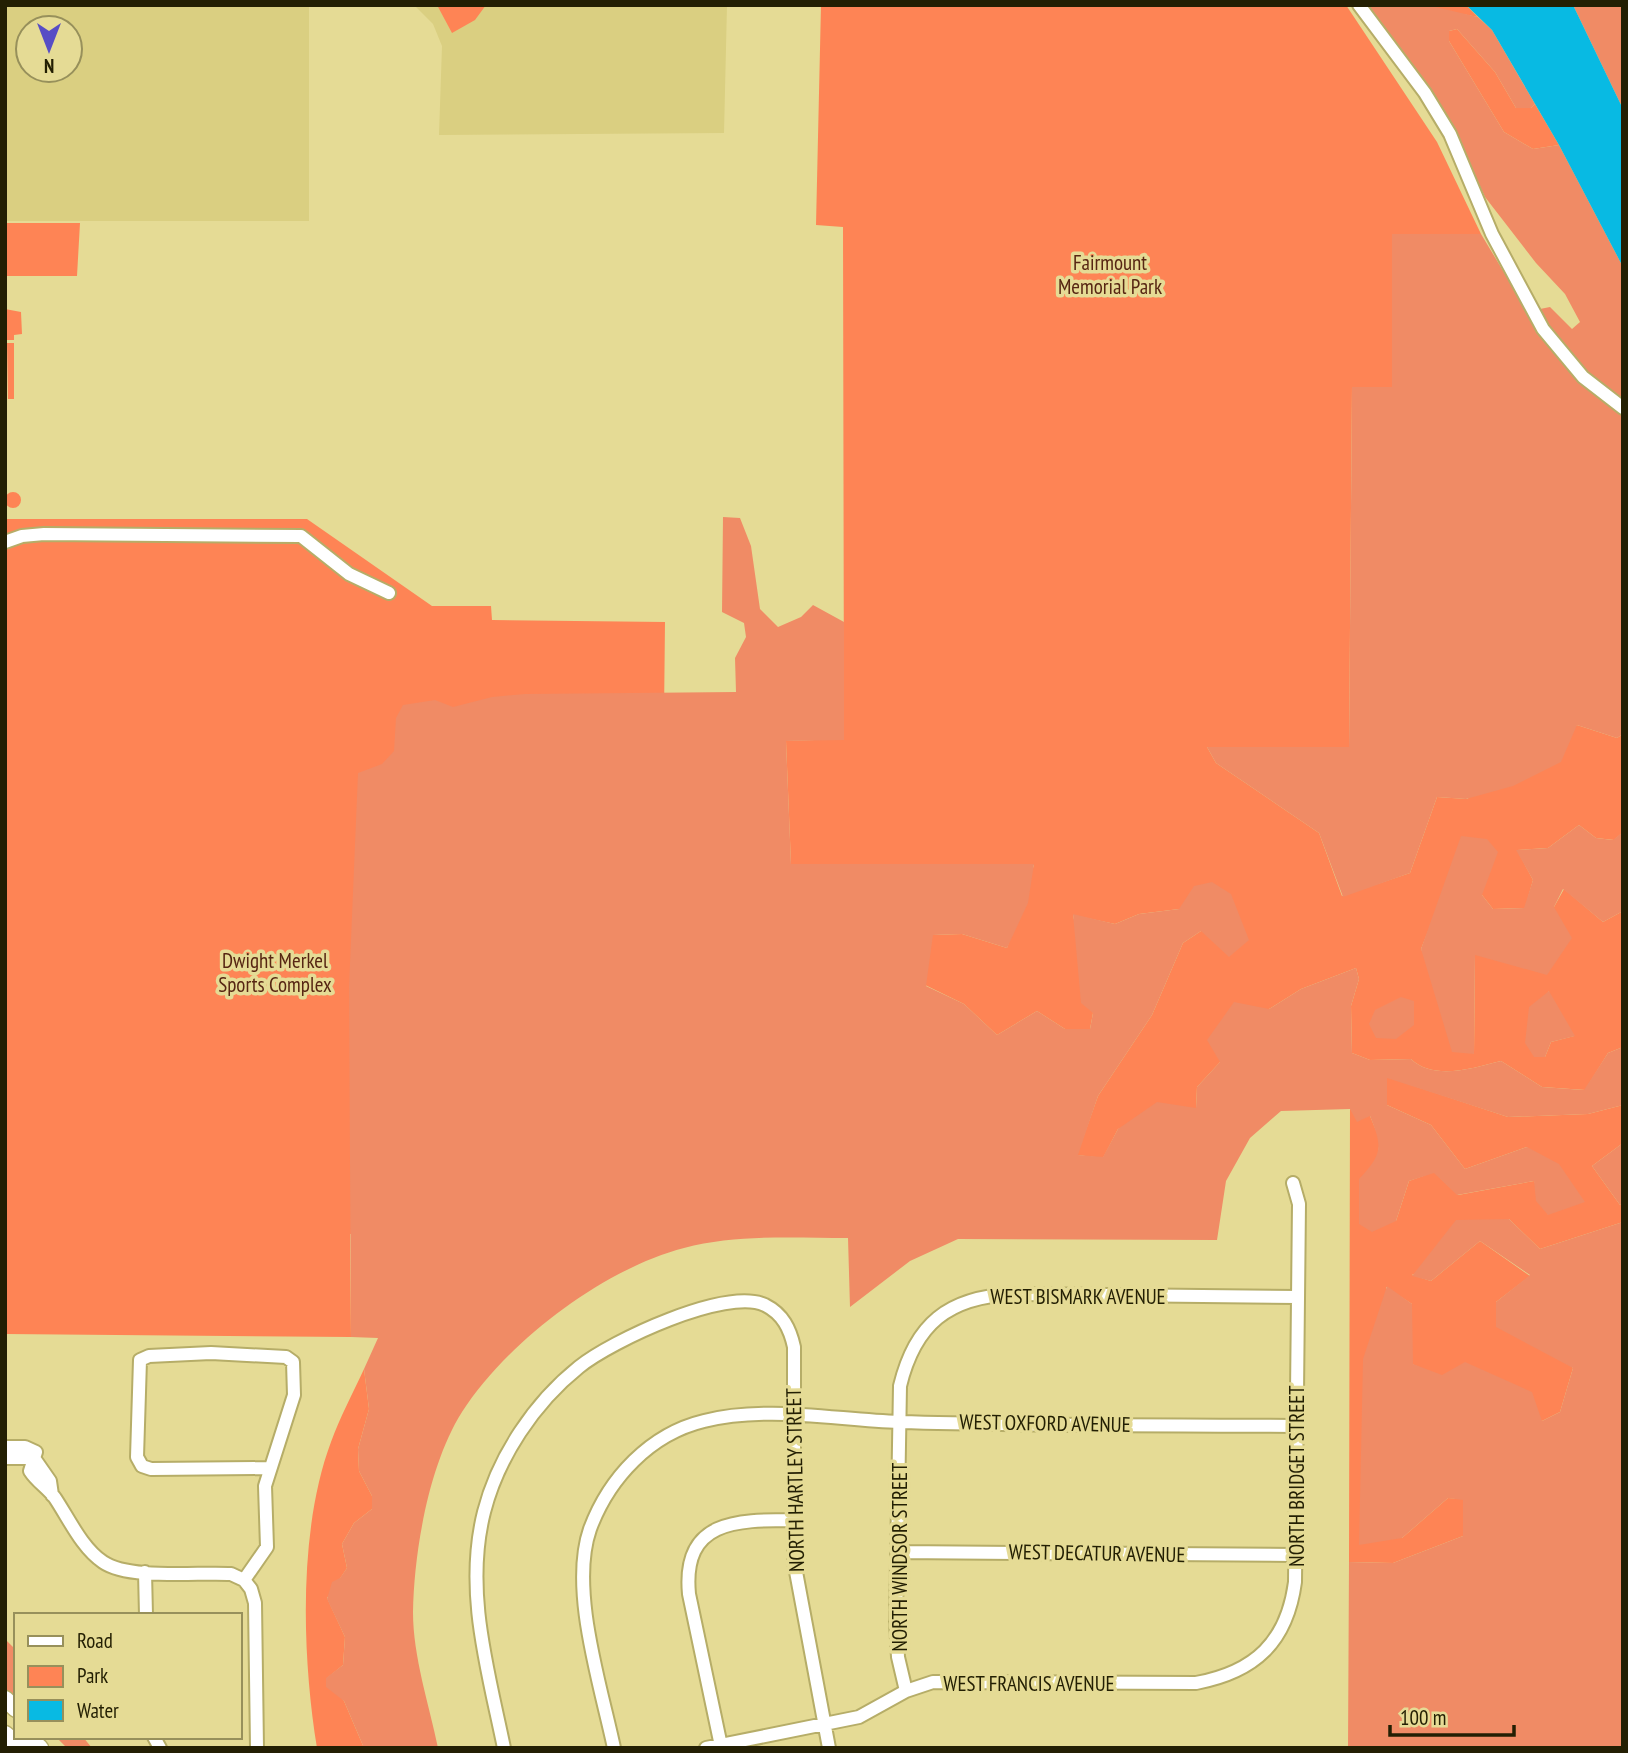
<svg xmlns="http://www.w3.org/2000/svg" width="1628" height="1753" font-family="'PT Sans Narrow',sans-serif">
<rect width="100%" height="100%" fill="#e5db95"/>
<path fill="#dacf81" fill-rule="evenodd" d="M 5,5 L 309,5 L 309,221 L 5,221 ZM 28,28 L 70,28 L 70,70 L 28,70 Z
M 414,5 L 727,5 L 724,133 L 439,135 L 442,46 L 433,24 Z"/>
<path fill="#fe8455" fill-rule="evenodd" d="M 437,5 L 486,5 L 475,20 L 452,33 Z
M 821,5 L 1346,5 L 1437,142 L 1481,234 L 1392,235 L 1392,387 L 1352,387 L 1349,748 L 1207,747 L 1216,763 L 1319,833 L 1342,896 L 1410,873 L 1437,797 L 1467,799 L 1577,725 L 1617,738 L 1623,734 L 1623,832 L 1614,840 L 1596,838 L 1579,825 L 1548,848 L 1517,850 L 1533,880 L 1525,908 L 1493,909 L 1482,895 L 1441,898 L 1421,949 L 1474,1054 L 1475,954 L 1554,907 L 1564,889 L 1603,922 L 1623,911 L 1623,1047 L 1608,1053 L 1585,1090 L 1542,1087 L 1501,1061 C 1473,1068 1434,1081 1411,1059 L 1370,1060 L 1352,1053 L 1351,1006 L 1359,979 L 1356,968 L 1301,989 L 1269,1009 L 1197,1087 L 1196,1109 L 1118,1129 L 1103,1158 L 1077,1155 L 1098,1096 L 1152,1015 L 1183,943 L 1201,931 L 1179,909 L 1139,914 L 1115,924 L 1073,915 L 1093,1013 L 1090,1029 L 1065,1029 L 1037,1011 L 997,1035 L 964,1004 L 925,985 L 932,935 L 962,934 L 1007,948 L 1034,865 L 791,864 L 786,741 L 844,739 L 843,227 L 816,225 ZM 1548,991 L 1574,1036 L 1551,1042 L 1545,1057 Z
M 1427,5 L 1466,5 L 1478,17 L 1430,8 Z
M 1457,29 L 1495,72 L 1516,108 L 1531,108 L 1535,104 L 1559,145 L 1533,149 L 1504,132 L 1449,41 L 1449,31 Z
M 5,223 L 80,223 L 77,276 L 5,276 Z
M 5,309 L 21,312 L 22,334 L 14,335 L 14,340 L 5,340 Z
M 7,343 L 14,343 L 14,399 L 8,399 Z
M5 500a8 8 0 1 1 16 0a8 8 0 1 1-16 0Z
M 5,519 L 307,519 L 432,606 L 491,606 L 492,620 L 665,622 L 664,715 L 549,1233 L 350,1234 L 351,1337 L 5,1334 Z
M 1387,1077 L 1508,1117 L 1588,1114 L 1623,1105 L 1623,1143 L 1592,1166 L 1620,1205 L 1623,1203 L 1623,1222 L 1540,1249 L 1509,1219 L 1412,1275 L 1431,1281 L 1480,1241 L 1530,1276 L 1496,1302 L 1573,1368 L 1560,1412 L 1542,1421 L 1412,1364 L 1412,1304 L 1386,1287 L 1402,1538 L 1448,1498 L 1463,1499 L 1463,1536 L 1393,1563 L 1349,1562 L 1350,1109 L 1370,1116 L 1380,1140 L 1377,1160 L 1396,1221 L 1409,1181 L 1434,1172 L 1458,1195 L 1534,1181 L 1548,1215 L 1527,1147 L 1465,1169 L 1431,1125 L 1387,1105 Z
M 364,1369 L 369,1409 L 358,1449 L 359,1471 L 372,1496 L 372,1509 L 354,1523 L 342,1544 L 347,1568 L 327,1598 L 345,1637 L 343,1665 L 327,1678 L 344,1701 L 364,1748 L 317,1748 C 302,1656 298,1530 331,1442 C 340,1417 353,1393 364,1369 Z"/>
<path fill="#f08b65" d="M 1366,5 L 1427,5 L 1478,17 L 1492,30 L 1535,104 L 1531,108 L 1516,108 L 1495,72 L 1457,29 L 1449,31 L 1449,41 L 1504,132 L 1533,149 L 1559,145 L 1623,267 L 1623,398 C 1594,380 1550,342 1540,309 L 1550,307 L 1572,329 L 1580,322 L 1565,294 L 1536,263 L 1485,197 L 1448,117 Z
M 1573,5 L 1623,5 L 1623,109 Z
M 1392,234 L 1481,234 L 1538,329 L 1623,413 L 1623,734 L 1617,738 L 1577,725 L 1561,762 L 1513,786 L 1466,799 L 1437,797 L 1410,873 L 1343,897 L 1319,833 L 1216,763 L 1207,747 L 1349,747 L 1352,387 L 1392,387 Z
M 723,517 L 740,518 L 751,546 L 760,609 L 778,627 L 801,617 L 813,605 L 844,622 L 844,740 L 786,741 L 791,864 L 1034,864 L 1028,903 L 1007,948 L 962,934 L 933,935 L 926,986 L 964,1004 L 997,1035 L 1037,1011 L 1065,1029 L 1090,1029 L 1093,1013 L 1081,1003 L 1073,914 L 1115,924 L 1139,914 L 1179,909 L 1194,886 L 1212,882 L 1231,894 L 1249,940 L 1229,957 L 1201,931 L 1183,943 L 1152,1015 L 1098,1096 L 1078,1155 L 1103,1157 L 1118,1129 L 1157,1102 L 1196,1108 L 1197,1087 L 1220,1062 L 1207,1040 L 1234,1002 L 1269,1009 L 1301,989 L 1356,968 L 1359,979 L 1351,1006 L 1352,1053 L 1370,1060 L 1411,1059 C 1434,1081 1473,1068 1501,1061 L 1542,1087 L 1584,1090 L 1608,1053 L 1623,1047 L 1623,1105 L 1588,1114 L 1508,1117 L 1387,1078 L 1387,1105 L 1431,1125 L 1465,1169 L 1527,1147 L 1559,1164 L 1585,1202 L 1548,1215 L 1536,1201 L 1534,1181 L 1457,1195 L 1434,1173 L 1409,1181 L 1396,1221 L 1372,1232 L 1359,1224 L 1359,1179 C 1382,1154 1383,1148 1370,1116 L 1357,1122 L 1350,1109 L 1281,1111 L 1250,1138 L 1226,1181 L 1217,1240 L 958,1239 L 910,1261 L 850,1307 L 848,1238 C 794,1238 737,1234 684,1248 C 603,1269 507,1342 462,1412 C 429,1464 414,1551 413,1612 C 413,1657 429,1704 438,1748 L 364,1748 L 344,1701 L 326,1687 L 326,1678 L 343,1665 L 345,1637 L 327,1599 L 332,1582 L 340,1578 L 347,1568 L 342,1544 L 354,1523 L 372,1509 L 372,1496 L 359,1471 L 358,1449 L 369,1409 L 364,1369 L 378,1338 L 351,1337 L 349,987 L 358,773 L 382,764 L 394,751 L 396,718 L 403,705 L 435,700 L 453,707 L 492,697 L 525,694 L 736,692 L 735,658 L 746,637 L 744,623 L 722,612 Z
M 1579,825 L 1596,838 L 1613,840 L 1623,832 L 1623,911 L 1603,922 L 1563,889 L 1554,907 L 1572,938 L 1547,975 L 1475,955 L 1474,1054 L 1452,1052 L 1421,949 L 1461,836 L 1487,839 L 1498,852 L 1482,895 L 1493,909 L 1524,908 L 1533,880 L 1516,850 L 1548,848 Z
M 1549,991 L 1575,1036 L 1551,1042 L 1545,1057 L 1534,1057 L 1525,1043 L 1529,1007 Z
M 1401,997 L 1414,1001 L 1414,1025 L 1396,1039 L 1376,1038 L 1369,1024 L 1375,1010 Z
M 1623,1143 L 1623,1203 L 1620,1205 L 1592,1166 Z
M 1509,1219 L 1540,1249 L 1623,1222 L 1623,1748 L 1348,1748 L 1349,1562 L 1393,1563 L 1463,1536 L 1463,1500 L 1448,1498 L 1402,1538 L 1359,1545 L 1363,1359 L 1387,1286 L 1412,1304 L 1413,1364 L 1442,1375 L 1465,1362 L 1532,1392 L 1542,1421 L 1560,1412 L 1573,1368 L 1496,1327 L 1496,1302 L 1530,1275 L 1480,1241 L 1431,1281 L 1412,1276 L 1456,1220 Z
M 5,1639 L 16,1650 L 16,1700 L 5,1691 Z
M 56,1737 L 83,1737 L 92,1748 L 67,1748 Z"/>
<path fill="#08bae3" d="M 1466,5 L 1573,5 L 1623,109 L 1623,267 L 1559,145 L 1492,30 Z"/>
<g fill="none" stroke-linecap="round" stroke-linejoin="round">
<defs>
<path id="minor" d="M 1359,5 L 1425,93 L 1450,134 L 1492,234 L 1543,329 L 1583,377 L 1623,408
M 5,542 L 22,536 L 44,534 L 301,536 L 349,574 L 389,593
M 5,1447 L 25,1447 L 36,1452 L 30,1471 C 37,1482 48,1488 55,1498 C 69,1519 82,1548 103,1562 C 129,1580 198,1572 231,1574 L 244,1580
M 5,1458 L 34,1458
M 34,1458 L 50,1481 L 52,1495
M 898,1552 L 1295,1555
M 145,1572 L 146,1615
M 906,1691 L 898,1657 L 896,1622 L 900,1386 C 915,1324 948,1297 1013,1294 L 1297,1297
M 154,1737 L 160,1748
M 721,1746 L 689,1594 C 682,1520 736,1520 793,1520
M 257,1748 L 255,1603 L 251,1589 L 244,1580 L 267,1547 L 265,1486 L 294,1395 L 293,1362 L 286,1357 L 211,1353 L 149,1356 L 140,1360 L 137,1457 L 142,1466 L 151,1469 L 269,1468
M 504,1748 C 488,1670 464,1591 484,1512 C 498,1457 534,1403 579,1367 C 611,1341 726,1287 765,1305 C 783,1314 790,1329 794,1347 L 794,1561 L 829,1748
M 614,1748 C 601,1686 569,1589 590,1529 C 609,1478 650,1434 704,1421 C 766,1405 836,1420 899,1422 C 1031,1426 1164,1425 1296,1426
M 706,1748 L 859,1717 L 906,1691 L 933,1682 L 1196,1683 C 1255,1672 1287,1642 1295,1582 L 1299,1204 L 1293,1183"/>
<path id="major" d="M 5,1699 L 16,1709
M 5,1734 L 22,1748
M 28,1737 L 40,1748"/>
</defs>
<use href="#minor" stroke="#b6ad68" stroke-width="16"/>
<use href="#major" stroke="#b6ad68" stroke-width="19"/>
<use href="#minor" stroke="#fff" stroke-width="12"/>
<use href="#major" stroke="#fff" stroke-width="16"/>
</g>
<g text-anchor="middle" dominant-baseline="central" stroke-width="7" stroke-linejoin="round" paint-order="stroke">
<g font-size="21" fill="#572613" stroke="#e5db95">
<text x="1110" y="262">Fairmount<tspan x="1110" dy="24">Memorial Park</tspan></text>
<text x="275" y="960">Dwight Merkel<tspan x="275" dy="24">Sports Complex</tspan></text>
</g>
<g font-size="21" fill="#231f03" stroke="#e5db95">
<text x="1078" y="1296">WEST BISMARK AVENUE</text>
<text transform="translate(1045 1423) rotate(1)">WEST OXFORD AVENUE</text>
<text transform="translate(1296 1476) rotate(-90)">NORTH BRIDGET STREET</text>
<text transform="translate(795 1480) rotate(-91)">NORTH HARTLEY STREET</text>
<text transform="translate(1097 1553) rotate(1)">WEST DECATUR AVENUE</text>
<text transform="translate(899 1557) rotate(-90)">NORTH WINDSOR STREET</text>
<text x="1029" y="1683">WEST FRANCIS AVENUE</text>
</g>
</g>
<rect width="1628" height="1753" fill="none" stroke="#231f03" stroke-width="14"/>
<rect x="14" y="1613" width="228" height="126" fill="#e5db95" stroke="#97905b" stroke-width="2"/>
<rect x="28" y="1636" width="35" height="10" fill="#ffffff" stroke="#97905b" stroke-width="2"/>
<text x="77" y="1648" font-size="21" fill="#231f03">Road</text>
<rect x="28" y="1666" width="35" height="21" fill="#fe8455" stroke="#97905b" stroke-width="2"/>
<text x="77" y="1683" font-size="21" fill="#231f03">Park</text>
<rect x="28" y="1700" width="35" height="21" fill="#08bae3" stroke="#97905b" stroke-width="2"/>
<text x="77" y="1718" font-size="21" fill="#231f03">Water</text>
<g transform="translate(49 49) rotate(180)"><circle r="33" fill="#e5db95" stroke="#97905b" stroke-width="2"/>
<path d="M0-5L12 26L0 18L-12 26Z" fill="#574dc5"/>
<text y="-10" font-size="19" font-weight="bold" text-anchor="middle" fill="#231f03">N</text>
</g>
<path d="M1390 1725v10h124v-10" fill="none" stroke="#231f03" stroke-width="3.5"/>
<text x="1400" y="1725" font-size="21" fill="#231f03" stroke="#e5db95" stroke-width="5" paint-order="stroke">100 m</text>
</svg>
